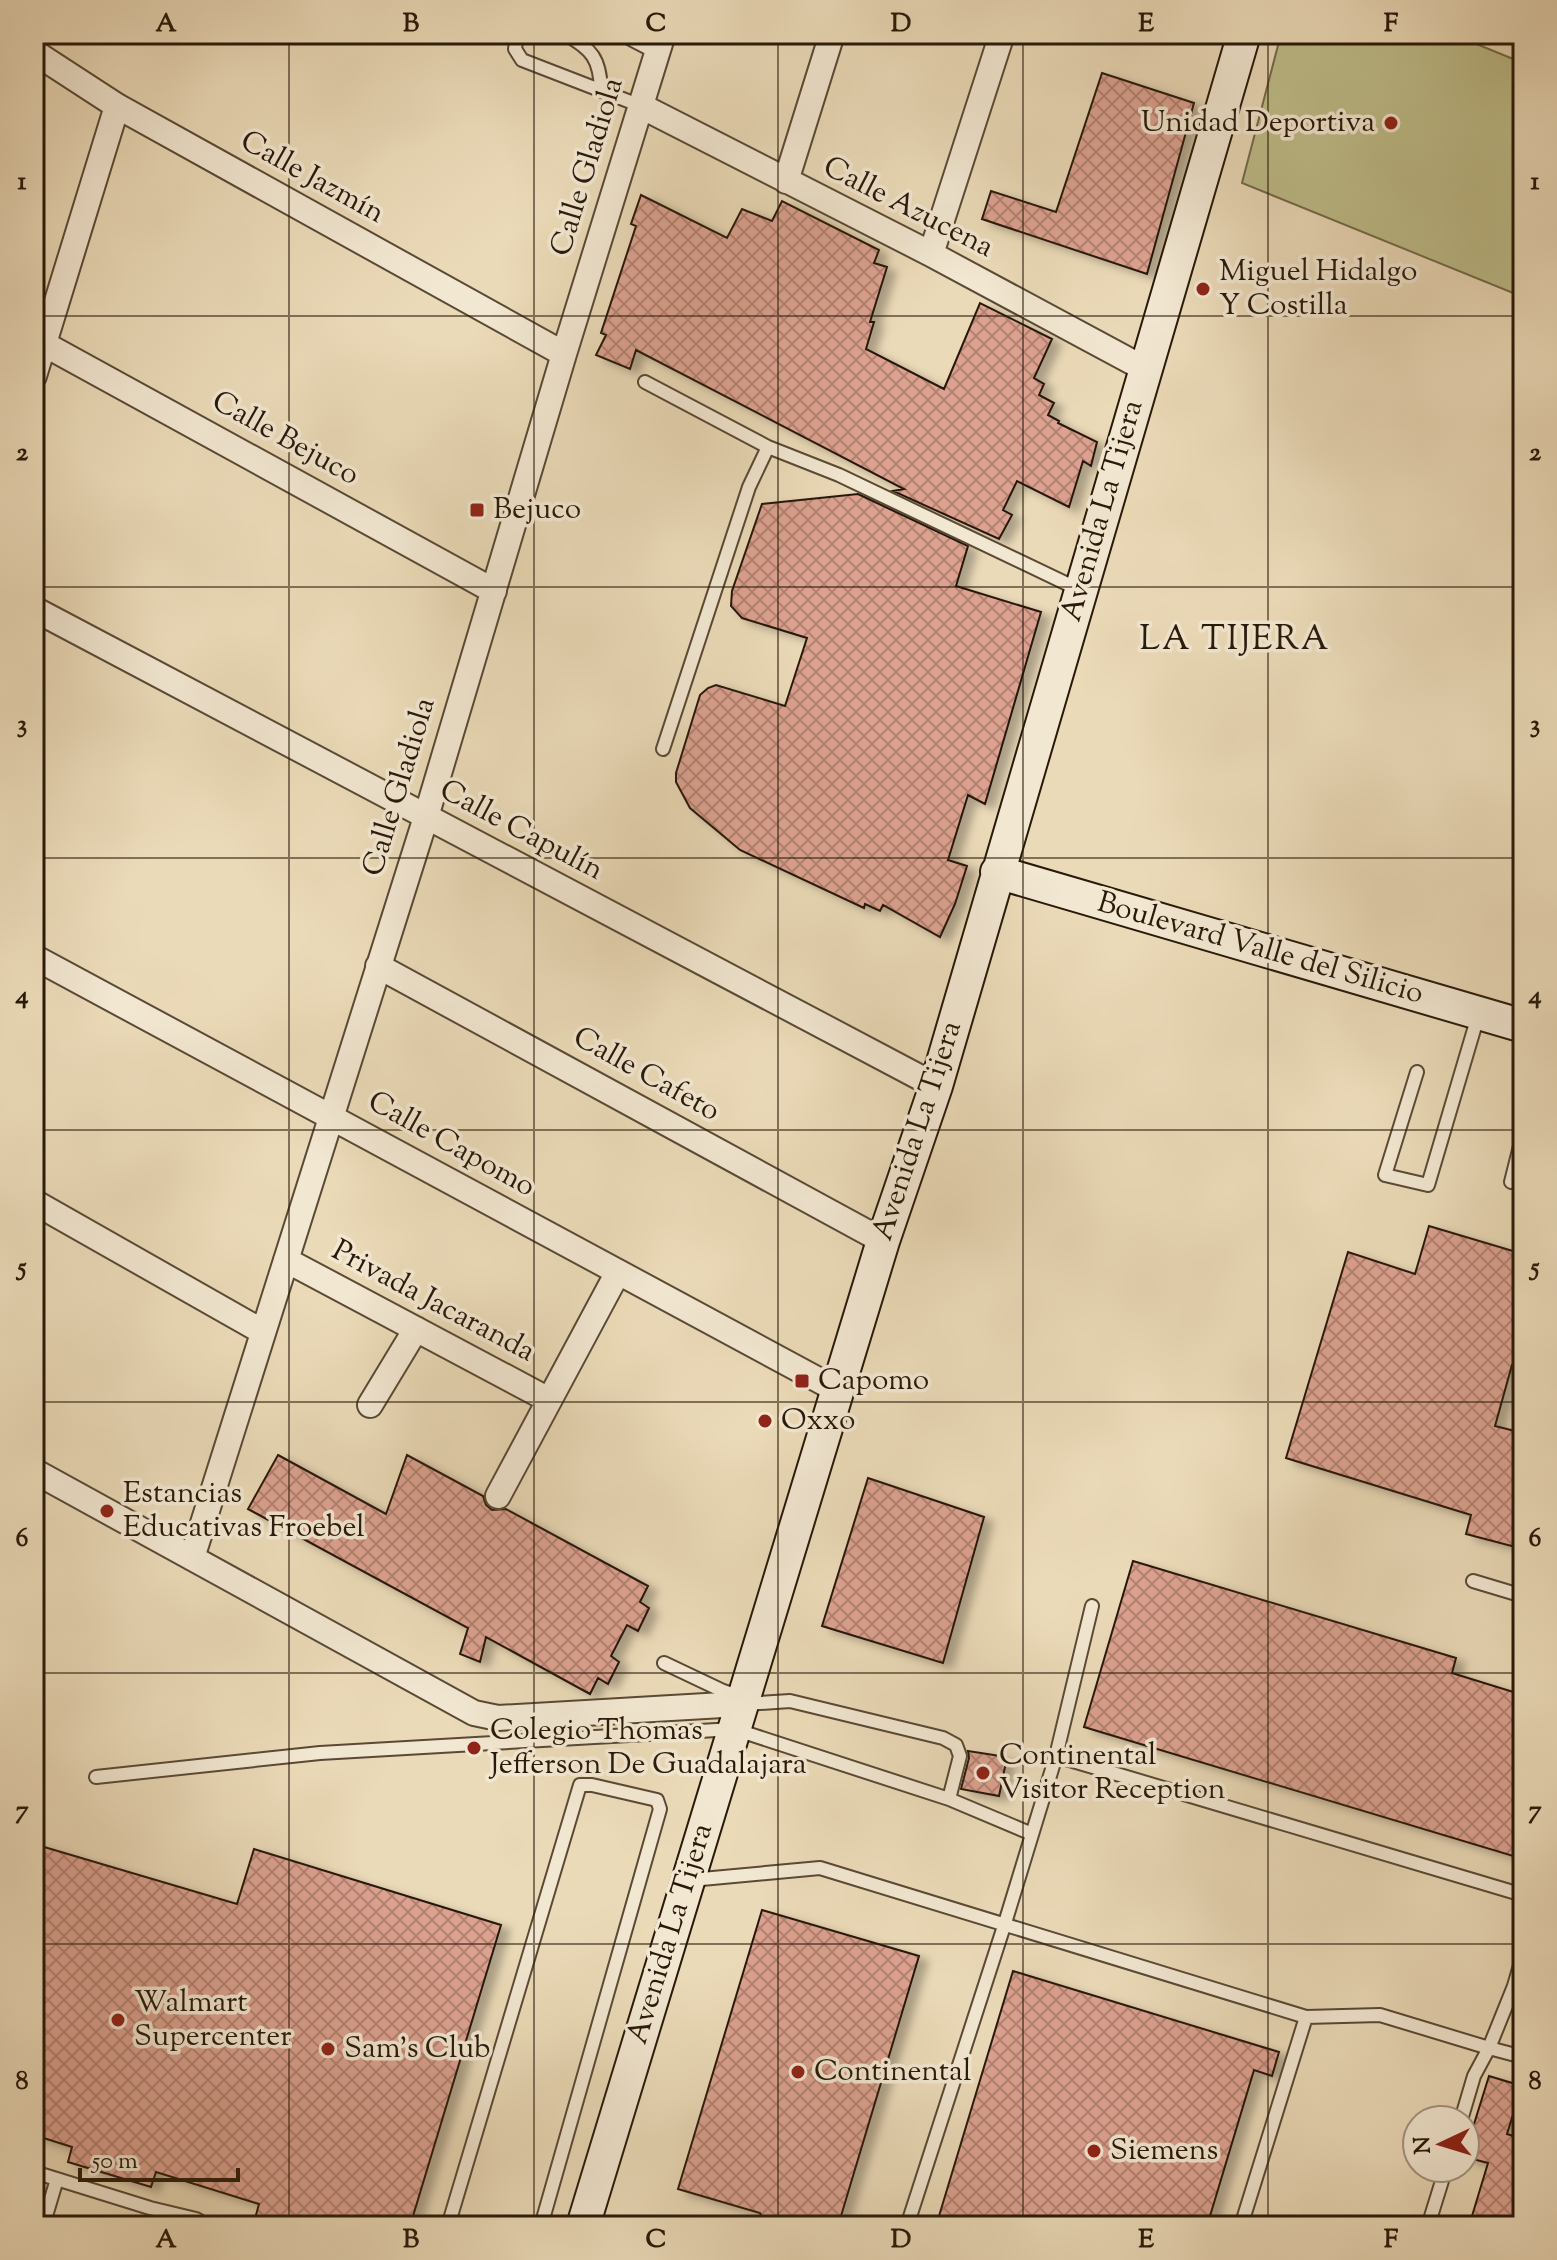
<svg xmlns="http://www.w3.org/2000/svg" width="1557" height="2260" font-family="'Sorts Mill Goudy',serif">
<defs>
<pattern id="building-cross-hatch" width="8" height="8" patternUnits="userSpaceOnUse" patternTransform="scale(2)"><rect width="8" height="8" fill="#dca18f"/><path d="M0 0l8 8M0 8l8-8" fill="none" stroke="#b28273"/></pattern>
<filter id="shadow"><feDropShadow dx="9" dy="5" stdDeviation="4" flood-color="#0004"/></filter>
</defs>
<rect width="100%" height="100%" fill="#ebdab8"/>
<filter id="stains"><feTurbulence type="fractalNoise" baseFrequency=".0025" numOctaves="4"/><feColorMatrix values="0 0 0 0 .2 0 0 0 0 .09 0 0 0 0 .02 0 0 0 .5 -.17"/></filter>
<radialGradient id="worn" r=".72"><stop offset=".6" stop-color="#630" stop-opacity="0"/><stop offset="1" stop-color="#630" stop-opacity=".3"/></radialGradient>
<path fill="#bebd8a" stroke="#736b4a" stroke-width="2" d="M 1281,34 L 1452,34 L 1523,63 L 1523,297 L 1242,183 Z"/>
<path fill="url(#building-cross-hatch)" stroke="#281909" stroke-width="2" filter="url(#shadow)" d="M 1102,73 L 1194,103 L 1147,274 L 982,219 L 991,191 L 1056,212 Z
M 641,195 L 727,238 L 742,209 L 772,221 L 782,201 L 879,250 L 874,263 L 887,267 L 870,322 L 874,322 L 866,349 L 944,389 L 980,303 L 1052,339 L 1034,378 L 1044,384 L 1039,395 L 1054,403 L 1048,415 L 1059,421 L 1058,423 L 1097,442 L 1091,466 L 1083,461 L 1069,507 L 1017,481 L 1003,510 L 1012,515 L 999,539 L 893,491 L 904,489 L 636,350 L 630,369 L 596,355 L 606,335 L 601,333 L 636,226 L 631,224 Z
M 858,494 L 968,546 L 956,586 L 1041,612 L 985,804 L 968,795 L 948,860 L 967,866 L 955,904 L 940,937 L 883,905 L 880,911 L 865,904 L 864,908 L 740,850 L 690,808 L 676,782 L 676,773 L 700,695 L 708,688 L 716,685 L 785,706 L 807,638 L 742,618 L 731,606 L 732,591 L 762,504 Z
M 1429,1226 L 1523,1254 L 1523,1368 L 1512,1365 L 1495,1426 L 1523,1433 L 1523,1549 L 1466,1534 L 1471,1515 L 1286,1458 L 1348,1252 L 1415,1274 Z
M 278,1455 L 386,1514 L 407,1455 L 483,1496 L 486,1505 L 492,1510 L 506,1509 L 648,1586 L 640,1602 L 649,1608 L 638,1631 L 627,1625 L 611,1656 L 619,1662 L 608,1684 L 598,1678 L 590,1694 L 486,1637 L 480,1662 L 460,1654 L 468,1628 L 248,1509 Z
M 868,1478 L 984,1517 L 943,1663 L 822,1626 Z
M 1133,1561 L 1456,1658 L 1452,1673 L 1523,1695 L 1523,1859 L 1084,1727 Z
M 968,1751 L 1007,1757 L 999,1796 L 961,1789 L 969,1758 Z
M 34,1844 L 237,1904 L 254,1849 L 501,1925 L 410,2226 L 253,2226 L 259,2204 L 156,2172 L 151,2187 L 68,2162 L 72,2147 L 34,2135 Z
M 762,1910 L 919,1956 L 838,2226 L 766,2226 L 760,2213 L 678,2189 Z
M 1013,1971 L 1279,2052 L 1272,2076 L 1254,2070 L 1207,2226 L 936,2226 Z
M 1489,2076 L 1522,2086 L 1507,2134 L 1523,2139 L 1523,2226 L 1469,2226 L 1488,2163 L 1465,2157 L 1465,2153 Z"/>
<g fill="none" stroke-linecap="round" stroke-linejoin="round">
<defs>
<path id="service" d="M 517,34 L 515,49 L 522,60 L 641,106
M 565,34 C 592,49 600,59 601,90
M 645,382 L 768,447
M 663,749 L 749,487 L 768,447 L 839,475 L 1080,590
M 1417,1072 L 1385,1175 L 1428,1185 L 1478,1016
M 1511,1182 L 1523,1134
M 1473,1581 L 1523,1596
M 664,1663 L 723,1691 L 742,1697
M 745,1704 L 790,1701 L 943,1738 L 956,1745 L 960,1756 L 949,1799
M 1056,1756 L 1523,1895
M 96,1777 L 320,1753 L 734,1729 L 949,1799 L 1032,1834
M 691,1880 L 820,1868 L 1306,2017 L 1380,2015 L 1489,2048 L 1514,1986 L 1523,1955
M 1461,2120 L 1474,2076 L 1489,2048 L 1523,2057
M 34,2172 L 150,2208 L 196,2219 L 208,2226
M 43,2226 L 57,2179
M 448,2226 L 580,1785 L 592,1785 L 657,1800 L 660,1809 L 541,2226
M 907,2226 L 1005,1923 L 1056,1756 L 1092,1606
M 1241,2226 L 1306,2017
M 1428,2226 L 1446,2168"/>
<path id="minor" d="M 634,34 L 659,47
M 34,52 L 117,106 L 564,354
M 641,106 L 931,254 L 1145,369
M 786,181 L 832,34
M 931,254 L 1002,34
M 44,344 L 494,591
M 34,376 L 117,106
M 34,609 L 936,1086
M 34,957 L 837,1390
M 378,966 L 883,1241
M 34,1202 L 263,1332
M 286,1260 L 549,1400
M 370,1405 L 416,1329
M 34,1471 L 474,1713 L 498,1718 L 740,1704
M 498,1496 L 618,1272
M 192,1558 L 426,817 L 564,354 L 663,34"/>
<path id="secondary" d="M 997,872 L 1523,1026
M 583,2226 L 883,1241 L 936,1086 L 1244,34"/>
</defs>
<use href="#service" stroke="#594935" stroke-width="16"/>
<use href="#minor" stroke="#594935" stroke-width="28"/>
<use href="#secondary" stroke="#281909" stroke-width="36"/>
<use href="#service" stroke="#f2e7d1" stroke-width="12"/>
<use href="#minor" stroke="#f2e7d1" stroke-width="24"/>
<use href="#secondary" stroke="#f2e7d1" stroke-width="32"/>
</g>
<path fill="none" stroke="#281909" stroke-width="2" stroke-opacity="0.55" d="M 289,34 L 289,2226M 534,34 L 534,2226M 778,34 L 778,2226M 1023,34 L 1023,2226M 1268,34 L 1268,2226M 34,316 L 1523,316M 34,587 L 1523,587M 34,858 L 1523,858M 34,1130 L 1523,1130M 34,1402 L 1523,1402M 34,1673 L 1523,1673M 34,1944 L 1523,1944"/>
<g fill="#8f2418" stroke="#f2e7d1" stroke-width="3">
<circle cx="1391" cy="123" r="8"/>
<circle cx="1203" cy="289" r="8"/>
<rect x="469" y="502" width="16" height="16" rx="4"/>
<rect x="794" y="1373" width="16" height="16" rx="4"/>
<circle cx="765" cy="1421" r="8"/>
<circle cx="107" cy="1511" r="8"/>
<circle cx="474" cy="1748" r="8"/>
<circle cx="983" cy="1773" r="8"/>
<circle cx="118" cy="2020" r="8"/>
<circle cx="328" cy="2049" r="8"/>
<circle cx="798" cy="2072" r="8"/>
<circle cx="1094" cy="2151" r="8"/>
</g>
<g text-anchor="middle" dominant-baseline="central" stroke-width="7" stroke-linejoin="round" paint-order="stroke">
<g font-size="30" fill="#281909" stroke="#f2e7d1" text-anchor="start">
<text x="1375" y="123" text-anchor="end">Unidad Deportiva</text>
<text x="1219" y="272">Miguel Hidalgo<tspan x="1219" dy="34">Y Costilla</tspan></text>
<text x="493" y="510">Bejuco</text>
<text x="818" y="1381">Capomo</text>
<text x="781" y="1421">Oxxo</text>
<text x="123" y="1494">Estancias<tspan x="123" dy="34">Educativas Froebel</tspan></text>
<text x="490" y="1731">Colegio Thomas<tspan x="490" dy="34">Jefferson De Guadalajara</tspan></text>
<text x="999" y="1756">Continental<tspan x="999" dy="34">Visitor Reception</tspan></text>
<text x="134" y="2003">Walmart<tspan x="134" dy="34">Supercenter</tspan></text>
<text x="344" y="2049">Sam's Club</text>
<text x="814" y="2072">Continental</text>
<text x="1110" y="2151">Siemens</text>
</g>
<g font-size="30" fill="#281909" stroke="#f2e7d1">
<text transform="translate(588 167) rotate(-73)">Calle Gladiola</text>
<text transform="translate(312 178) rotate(29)">Calle Jazmín</text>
<text transform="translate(908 208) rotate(27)">Calle Azucena</text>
<text transform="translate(285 439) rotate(29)">Calle Bejuco</text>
<text transform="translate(1103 511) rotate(-74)">Avenida La Tijera</text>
<text transform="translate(400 787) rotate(-73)">Calle Gladiola</text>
<text transform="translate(521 831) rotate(28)">Calle Capulín</text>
<text transform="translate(1260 949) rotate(16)">Boulevard Valle del Silicio</text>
<text transform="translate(646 1075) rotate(29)">Calle Cafeto</text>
<text transform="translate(918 1131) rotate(-72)">Avenida La Tijera</text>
<text transform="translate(451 1145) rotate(29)">Calle Capomo</text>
<text transform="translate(433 1302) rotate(28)">Privada Jacaranda</text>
<text transform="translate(671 1934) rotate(-73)">Avenida La Tijera</text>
</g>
<g font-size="34" letter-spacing="2" fill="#281909" stroke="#f2e7d1">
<text x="1235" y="640">LA TIJERA</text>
</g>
</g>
<rect width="1557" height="2260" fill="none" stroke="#ebdab8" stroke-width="88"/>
<g transform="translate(1441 2144) rotate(266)"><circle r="38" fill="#f2e7d1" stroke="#a19581" stroke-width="2"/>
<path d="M0-6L14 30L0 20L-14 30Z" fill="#8f2418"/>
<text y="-12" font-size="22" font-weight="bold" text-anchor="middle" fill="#281909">N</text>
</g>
<path d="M80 2168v12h158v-12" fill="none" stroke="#281909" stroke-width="4"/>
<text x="92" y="2168" font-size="24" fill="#281909" stroke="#f2e7d1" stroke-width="6" paint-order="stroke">50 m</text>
<rect x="44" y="44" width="1469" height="2172" fill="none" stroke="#281909" stroke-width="3"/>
<g font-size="26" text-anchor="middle" font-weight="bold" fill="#281909">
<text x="166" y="31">A</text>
<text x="411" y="31">B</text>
<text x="656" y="31">C</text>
<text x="901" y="31">D</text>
<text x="1146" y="31">E</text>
<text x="1391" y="31">F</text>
<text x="22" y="189">1</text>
<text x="1535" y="189">1</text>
<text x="22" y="460">2</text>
<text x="1535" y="460">2</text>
<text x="22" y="732">3</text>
<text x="1535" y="732">3</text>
<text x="22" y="1003">4</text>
<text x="1535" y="1003">4</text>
<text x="22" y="1275">5</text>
<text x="1535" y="1275">5</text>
<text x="22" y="1546">6</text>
<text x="1535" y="1546">6</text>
<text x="22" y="1818">7</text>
<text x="1535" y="1818">7</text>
<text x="22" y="2089">8</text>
<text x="1535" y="2089">8</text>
<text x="166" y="2247">A</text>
<text x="411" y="2247">B</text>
<text x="656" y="2247">C</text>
<text x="901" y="2247">D</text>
<text x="1146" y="2247">E</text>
<text x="1391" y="2247">F</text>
</g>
<rect width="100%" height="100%" filter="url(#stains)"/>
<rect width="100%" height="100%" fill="url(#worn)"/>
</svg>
